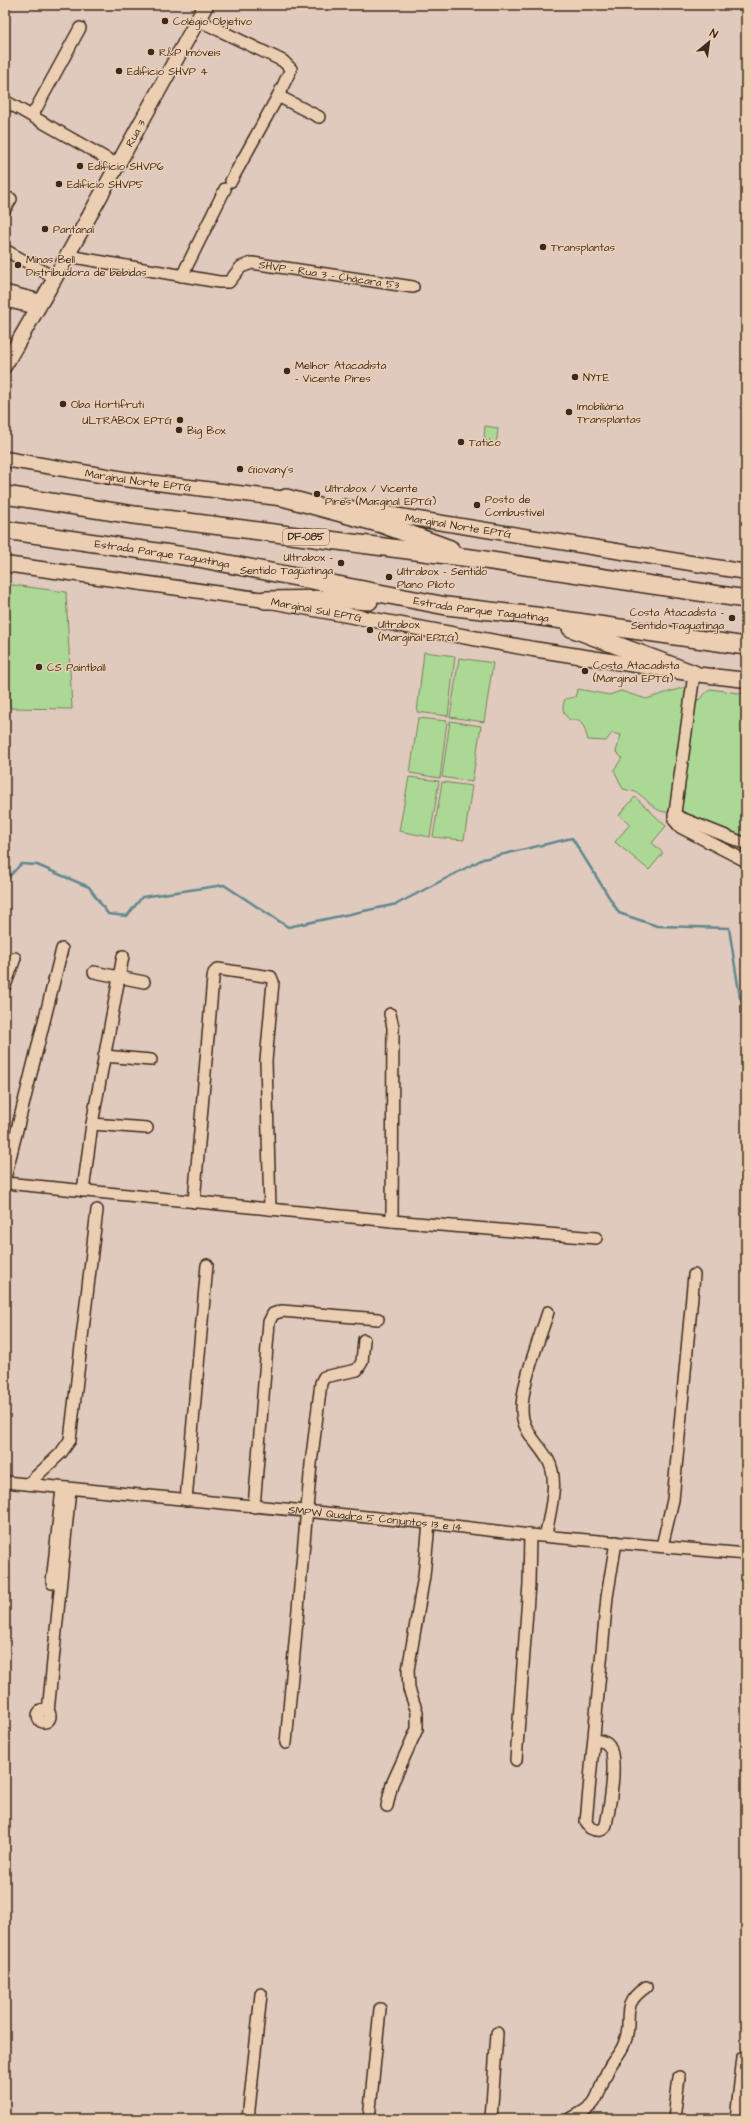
<svg xmlns="http://www.w3.org/2000/svg" width="751" height="2124" font-family="'Architects Daughter',sans-serif">
<rect width="100%" height="100%" fill="#e0cabd"/>
<filter id="ink" filterUnits="userSpaceOnUse"><feTurbulence type="fractalNoise" baseFrequency=".025" numOctaves="2"/><feDisplacementMap in="SourceGraphic" scale="8" xChannelSelector="R" yChannelSelector="G"/><feConvolveMatrix kernelMatrix="1 2 1 2 8 2 1 2 1" color-interpolation-filters="sRGB"/></filter>
<g filter="url(#ink)">
<path fill="#acd896" stroke="#74815a" d="M 485,426 L 498,428 L 496,446 L 490,445 L 490,440 L 484,439 Z
M 5,584 L 66,592 L 72,709 L 10,708 L 5,626 Z
M 424,652 L 455,656 L 448,716 L 417,712 Z
M 459,658 L 493,663 L 484,722 L 450,717 Z
M 685,687 L 694,701 L 700,699 L 710,689 L 746,694 L 746,840 L 671,812 C 655,814 650,801 639,794 C 635,791 628,790 623,789 L 614,770 L 622,758 L 616,752 L 621,735 L 612,733 L 606,741 L 588,740 L 584,727 L 579,720 L 570,720 C 563,714 561,708 565,699 L 575,697 L 578,689 L 609,695 L 621,691 L 646,699 Z
M 418,718 L 447,721 L 440,778 L 410,773 Z
M 450,721 L 481,726 L 472,782 L 442,777 Z
M 409,777 L 439,781 L 430,837 L 399,831 Z
M 442,782 L 472,786 L 464,840 L 433,837 Z
M 635,797 L 666,826 L 652,843 L 663,853 L 649,870 L 615,842 L 630,824 L 619,815 Z"/>
<g fill="none" stroke-linecap="round" stroke-linejoin="round">
<path stroke="#61888f" stroke-width="2.5" d="M 5,881 L 21,864 L 37,865 L 89,887 L 108,914 L 127,916 L 142,897 L 224,885 L 288,927 L 397,904 L 483,859 L 572,838 L 619,913 L 657,926 L 729,928 L 740,998 L 746,1002"/>
<defs>
<g id="minor">
<path d="M 198,20 L 283,61 L 291,69 L 278,96 L 231,181"/>
<path d="M 278,96 L 319,117"/>
<path d="M 5,101 L 118,165"/>
<path d="M 32,116 L 80,28"/>
<path d="M 5,209 L 11,199"/>
<path d="M 5,250 L 55,278"/>
<path id="s1" d="M 68,256 L 219,282 L 229,282 L 241,267 L 252,263 L 413,287"/>
<path d="M 182,276 L 225,189"/>
<path d="M 5,291 L 36,299 L 41,304 L 35,308 L 5,301"/>
<path d="M 694,674 L 674,820 L 680,827 L 746,861"/>
<path d="M 674,815 L 746,844"/>
<path d="M 94,972 L 144,982"/>
<path d="M 5,986 L 15,958"/>
<path d="M 390,1014 L 393,1027 L 392,1221"/>
<path d="M 104,1056 L 151,1060"/>
<path d="M 92,1124 L 147,1128"/>
<path d="M 5,1178 L 62,949"/>
<path d="M 5,1183 L 392,1221 L 596,1238"/>
<path d="M 83,1191 L 92,1124 L 123,956"/>
<path d="M 194,1202 L 213,978 L 214,973 L 218,969 L 271,977 L 273,982 L 266,1061 L 270,1209"/>
<path id="s2" d="M 5,1482 L 429,1523 L 530,1535 L 746,1554"/>
<path d="M 28,1484 L 61,1453 L 70,1440 L 97,1210"/>
<path d="M 186,1500 L 207,1265"/>
<path d="M 254,1507 L 269,1322 L 273,1314 L 282,1311 L 378,1319"/>
<path d="M 546,1535 C 549,1513 560,1481 548,1460 C 541,1447 526,1434 523,1419 C 517,1393 540,1338 548,1312"/>
<path d="M 662,1546 L 673,1500 L 694,1275"/>
<path d="M 52,1583 L 62,1488"/>
<circle cx="44" cy="1716" r="6"/>
<path d="M 48,1712 L 70,1489"/>
<path d="M 594,1740 C 599,1741 605,1741 608,1745 C 619,1756 609,1810 606,1825 C 603,1832 596,1831 590,1828 L 586,1822 L 607,1597 L 616,1542"/>
<path d="M 286,1743 L 311,1464 L 321,1383 L 324,1377 L 357,1370 L 362,1362 L 364,1340"/>
<path d="M 516,1760 L 529,1584 L 530,1535"/>
<path d="M 387,1806 L 392,1784 L 417,1729 L 417,1712 L 409,1689 L 408,1670 L 424,1576 L 429,1523"/>
<path d="M 248,2119 L 261,1994"/>
<path d="M 369,2119 L 380,2009"/>
<path d="M 491,2119 L 497,2033"/>
<path d="M 570,2119 C 604,2101 593,2100 608,2070 C 612,2061 621,2053 624,2044 C 635,2019 617,2007 646,1987"/>
<path d="M 674,2119 L 679,2077"/>
<path d="M 736,2119 L 743,2057"/>
</g>
<g id="major">
<path id="s3" d="M 5,365 L 55,278 L 206,5"/>
<path id="s4" d="M 5,459 L 124,479 L 295,500"/>
<path id="s5" d="M 344,507 L 746,572"/>
<path id="s6" d="M 5,564 L 265,600 L 533,649 L 694,674 L 746,680"/>
</g>
<g id="highway">
<path d="M 5,495 L 134,515 L 478,559 L 746,599"/>
<path d="M 286,498 L 382,524 L 450,549"/>
<path id="s7" d="M 5,530 L 198,558 L 446,606 L 535,616 L 746,646"/>
<path d="M 265,600 L 341,599 L 369,601"/>
<path d="M 571,628 L 694,674"/>
</g>
</defs>
<use href="#minor" stroke="#3b2a1e" stroke-width="14"/>
<use href="#major" stroke="#3b2a1e" stroke-width="17"/>
<use href="#highway" stroke="#3b2a1e" stroke-width="20"/>
<use href="#minor" stroke="#eccfb3" stroke-width="11"/>
<use href="#major" stroke="#eccfb3" stroke-width="14"/>
<use href="#highway" stroke="#eccfb3" stroke-width="17"/>
</g>
</g>
<g fill="#3b2a1e" stroke="#eccfb3" stroke-width="1.5">
<circle cx="165" cy="21" r="4"/>
<circle cx="151" cy="52" r="4"/>
<circle cx="119" cy="71" r="4"/>
<circle cx="80" cy="166" r="4"/>
<circle cx="59" cy="184" r="4"/>
<circle cx="45" cy="229" r="4"/>
<circle cx="543" cy="247" r="4"/>
<circle cx="18" cy="265" r="4"/>
<circle cx="287" cy="371" r="4"/>
<circle cx="575" cy="377" r="4"/>
<circle cx="63" cy="404" r="4"/>
<circle cx="569" cy="412" r="4"/>
<circle cx="180" cy="420" r="4"/>
<circle cx="179" cy="430" r="4"/>
<circle cx="461" cy="442" r="4"/>
<circle cx="240" cy="469" r="4"/>
<circle cx="317" cy="494" r="4"/>
<circle cx="477" cy="505" r="4"/>
<circle cx="341" cy="563" r="4"/>
<circle cx="389" cy="577" r="4"/>
<circle cx="732" cy="618" r="4"/>
<circle cx="370" cy="630" r="4"/>
<circle cx="39" cy="667" r="4"/>
<circle cx="585" cy="671" r="4"/>
</g>
<g text-anchor="middle" dominant-baseline="central" stroke-width="3" stroke-linejoin="round" paint-order="stroke">
<rect fill="#eccfb3" stroke="#705c4b" stroke-width="1" x="283" y="529" width="46" height="16" rx="3"/>
<g font-size="10" font-weight="bold" fill="#3b2a1e">
<text x="306" y="537">DF-085</text>
</g>
<g font-size="11" fill="#3b2a1e" stroke="#eccfb3" text-anchor="start">
<text x="173" y="21">Colégio Objetivo</text>
<text x="159" y="52">R&amp;P Imóveis</text>
<text x="127" y="71">Edifício SHVP 4</text>
<text x="88" y="166">Edifício SHVP6</text>
<text x="67" y="184">Edifício SHVP5</text>
<text x="53" y="229">Pantanal</text>
<text x="551" y="247">Transplantas</text>
<text x="26" y="259">Minas Bell<tspan x="26" dy="13">Distribuidora de bebidas</tspan></text>
<text x="295" y="365">Melhor Atacadista<tspan x="295" dy="13">- Vicente Pires</tspan></text>
<text x="583" y="377">NYTE</text>
<text x="71" y="404">Oba Hortifruti</text>
<text x="577" y="406">Imobiliária<tspan x="577" dy="13">Transplantas</tspan></text>
<text x="172" y="420" text-anchor="end">ULTRABOX EPTG</text>
<text x="187" y="430">Big Box</text>
<text x="469" y="442">Tatico</text>
<text x="248" y="469">Giovany's</text>
<text x="325" y="488">Ultrabox / Vicente<tspan x="325" dy="13">Pires (Marginal EPTG)</tspan></text>
<text x="485" y="499">Posto de<tspan x="485" dy="13">Combustível</tspan></text>
<text x="333" y="557" text-anchor="end">Ultrabox -<tspan x="333" dy="13">Sentido Taguatinga</tspan></text>
<text x="397" y="571">Ultrabox - Sentido<tspan x="397" dy="13">Plano Piloto</tspan></text>
<text x="724" y="612" text-anchor="end">Costa Atacadista -<tspan x="724" dy="13">Sentido Taguatinga</tspan></text>
<text x="378" y="624">Ultrabox<tspan x="378" dy="13">(Marginal EPTG)</tspan></text>
<text x="593" y="665">Costa Atacadista<tspan x="593" dy="13">(Marginal EPTG)</tspan></text>
<text x="47" y="667">CS Paintball</text>
</g>
<g font-size="11" fill="#3b2a1e" stroke="#eccfb3">
<text stroke="none"><textPath href="#s3" startOffset="266">Rua 3</textPath></text>
<text stroke="none"><textPath href="#s1" startOffset="272">SHVP - Rua 3 - Chácara 53</textPath></text>
<text stroke="none"><textPath href="#s4" startOffset="135">Marginal Norte EPTG</textPath></text>
<text stroke="none"><textPath href="#s5" startOffset="116">Marginal Norte EPTG</textPath></text>
<text stroke="none"><textPath href="#s7" startOffset="159">Estrada Parque Taguatinga</textPath></text>
<text stroke="none"><textPath href="#s6" startOffset="315">Marginal Sul EPTG</textPath></text>
<text stroke="none"><textPath href="#s7" startOffset="483">Estrada Parque Taguatinga</textPath></text>
<text stroke="none"><textPath href="#s2" startOffset="372">SMPW Quadra 5 Conjuntos 13 e 14</textPath></text>
</g>
</g>
<rect width="751" height="2124" fill="none" stroke="#eccfb3" stroke-width="20"/>
<rect x="10" y="10" width="731" height="2104" fill="none" stroke="#3b2a1e" stroke-width="1.5" filter="url(#ink)"/>
<g transform="translate(709 42) rotate(29)" stroke="#eccfb3" stroke-width="3" paint-order="stroke">
<path d="M0-3L7 15L0 10L-7 15Z" fill="#3b2a1e"/>
<text y="-6" font-size="11" font-weight="bold" text-anchor="middle" fill="#3b2a1e">N</text>
</g>
</svg>
